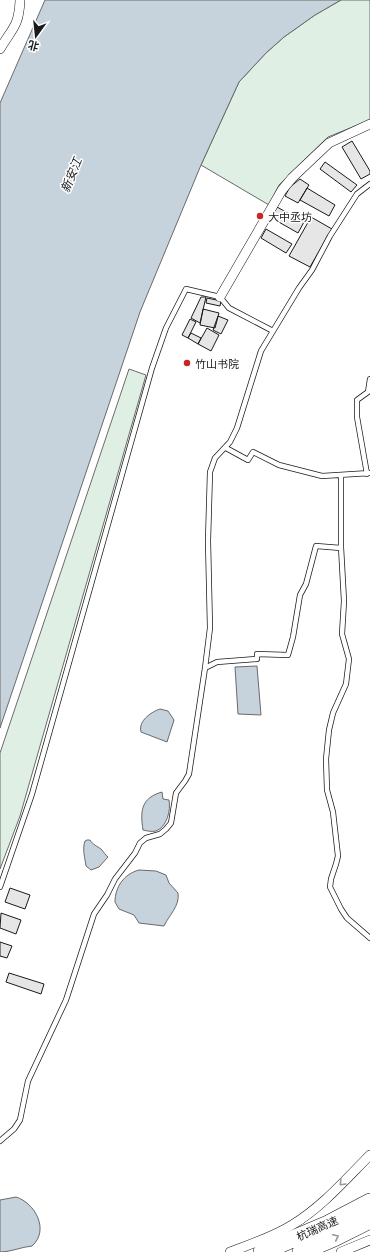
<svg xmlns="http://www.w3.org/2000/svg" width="370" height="1252" font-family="Manrope,'Noto Sans SC',sans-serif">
<rect width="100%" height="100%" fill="#fff"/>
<path fill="#e0efe3" stroke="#6a6a6a" d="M 341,0 L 370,0 L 370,120 L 328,137 L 279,185 L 269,205 L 201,165 L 239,82 L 266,53 L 284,37 L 315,15 Z
M 129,369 L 146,375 L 20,816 L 0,869 L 0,753 Z"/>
<path fill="#c6d2dc" stroke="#6a6a6a" d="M 45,0 L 341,0 L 315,15 L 284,37 L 266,53 L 239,82 L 201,165 L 140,312 L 0,728 L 0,103 Z
M 257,666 L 261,715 L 238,714 L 235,667 Z
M 160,709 L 168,711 L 174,720 L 167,742 L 141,732 C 138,721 151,712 160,709 Z
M 162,792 L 163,799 L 169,800 C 171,810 167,827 156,831 C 152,832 147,831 143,830 C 140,811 141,798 162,792 Z
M 87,840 L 90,840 C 93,845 97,846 101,849 C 104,852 105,855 108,857 L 99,867 L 91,870 L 86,866 C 85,858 82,849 85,841 Z
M 139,870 L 156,871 L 166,875 L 169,883 L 178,893 C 180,906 169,915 164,926 L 139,923 L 134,915 L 119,909 L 115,902 C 115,887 124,874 139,870 Z
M 16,1197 C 35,1203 50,1230 32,1246 C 21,1247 11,1252 0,1252 L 0,1200 Z"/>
<path fill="#e6e6e6" stroke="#1a1a1a" d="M 352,141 L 370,171 L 370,174 L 361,179 L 342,147 Z
M 325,162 L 357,185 L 351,192 L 320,169 Z
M 300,179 L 309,185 L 298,203 L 285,196 L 290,187 Z
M 307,188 L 335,205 L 329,216 L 300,200 Z
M 277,207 L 304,222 L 298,233 L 270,217 Z
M 311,217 L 332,229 L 310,267 L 289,256 Z
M 266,229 L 292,244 L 286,253 L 261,238 Z
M 201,297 L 206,297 L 200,323 L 191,318 Z
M 207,298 L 221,301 L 220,306 L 206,303 Z
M 203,309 L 219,313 L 215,328 L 200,325 Z
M 218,316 L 228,320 L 221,334 L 213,330 Z
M 190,319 L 196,322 L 188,338 L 182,335 Z
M 207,328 L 219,335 L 211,351 L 198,344 Z
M 191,333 L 201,338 L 198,344 L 188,338 Z
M 10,888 L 30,895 L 25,909 L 5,902 Z
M 1,913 L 21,920 L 16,934 L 0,928 Z
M 0,942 L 12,946 L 7,958 L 0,956 Z
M 9,973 L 44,984 L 41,994 L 6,982 Z"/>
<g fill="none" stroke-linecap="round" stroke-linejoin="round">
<defs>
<path id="service" d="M 226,448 L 248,460 L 253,452 L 279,465 L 322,476 L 370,473
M 367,474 L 357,417 L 357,400 L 368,392 L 370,379
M 341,475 L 341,547 L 344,601 L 342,634 L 349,659 L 346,684 L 333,713 L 329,730 L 326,759 L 327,790 L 333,812 L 338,856 L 336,864 L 331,879 L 330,887 L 341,909 L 347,918 L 370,938
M 205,668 L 217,662 L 257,659 L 257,654 L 288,655 L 293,637 L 300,595 L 306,584 L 316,546 L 341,548
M 0,887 L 32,794 L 152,368 L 166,328 L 186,289 L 220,297 L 229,308 L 273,331
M 0,1141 L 14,1129 L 20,1120 L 28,1081 L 66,1000 L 94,914 L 107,895 L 115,879 L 135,853 L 140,843 L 146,838 L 160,834 L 166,829 L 171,823 L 176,793 L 185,781 L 189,774 L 205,668 L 210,628 L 208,541 L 210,472 L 215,458 L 230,442 L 237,428 L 261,351 L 299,288 L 312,270 L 330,236 L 357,194 L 370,184"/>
<path id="minor" d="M 0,49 C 12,28 19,27 20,0
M 220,297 L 282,190 L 292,178 L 329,143 L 370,124
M 230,1252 C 251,1244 273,1237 292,1225 C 322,1207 345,1180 370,1155
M 341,1252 L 370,1240"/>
<path id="motorway" d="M 262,1252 L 328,1224 L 370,1202
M 301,1252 L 334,1238 L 370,1220"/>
</defs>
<use href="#service" stroke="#1a1a1a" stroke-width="6"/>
<use href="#minor" stroke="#1a1a1a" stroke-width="10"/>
<use href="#motorway" stroke="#1a1a1a" stroke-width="18"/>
<use href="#service" stroke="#fff" stroke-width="4.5"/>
<use href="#minor" stroke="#fff" stroke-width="9"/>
<use href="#motorway" stroke="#fff" stroke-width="17"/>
</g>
<defs><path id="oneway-chevron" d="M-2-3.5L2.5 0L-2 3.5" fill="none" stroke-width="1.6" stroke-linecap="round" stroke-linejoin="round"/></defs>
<g stroke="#989898">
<use href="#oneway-chevron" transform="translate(342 1183) rotate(135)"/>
<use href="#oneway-chevron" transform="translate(336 1237) rotate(-25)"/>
</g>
<g fill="#c62828" stroke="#fff" stroke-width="1.5">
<circle cx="260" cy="216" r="4"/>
<circle cx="187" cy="363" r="4"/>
</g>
<g text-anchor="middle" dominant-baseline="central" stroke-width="3" stroke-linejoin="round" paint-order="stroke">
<g font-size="11" fill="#1a1a1a" stroke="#fff" text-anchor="start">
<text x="268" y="216">大中丞坊</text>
<text x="195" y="363">竹山书院</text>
</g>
<g font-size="11" fill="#1a1a1a" stroke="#fff">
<text transform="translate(317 1228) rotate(-24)">杭瑞高速</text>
</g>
<g font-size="12" font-style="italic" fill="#1a1a1a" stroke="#fff">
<text transform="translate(71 175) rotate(-68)">新安江</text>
</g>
</g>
<g transform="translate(36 36) rotate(195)" stroke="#ffffff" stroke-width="3" paint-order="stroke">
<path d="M0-3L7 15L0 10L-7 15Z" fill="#1a1a1a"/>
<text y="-6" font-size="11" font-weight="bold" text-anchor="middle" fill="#1a1a1a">北</text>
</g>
</svg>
